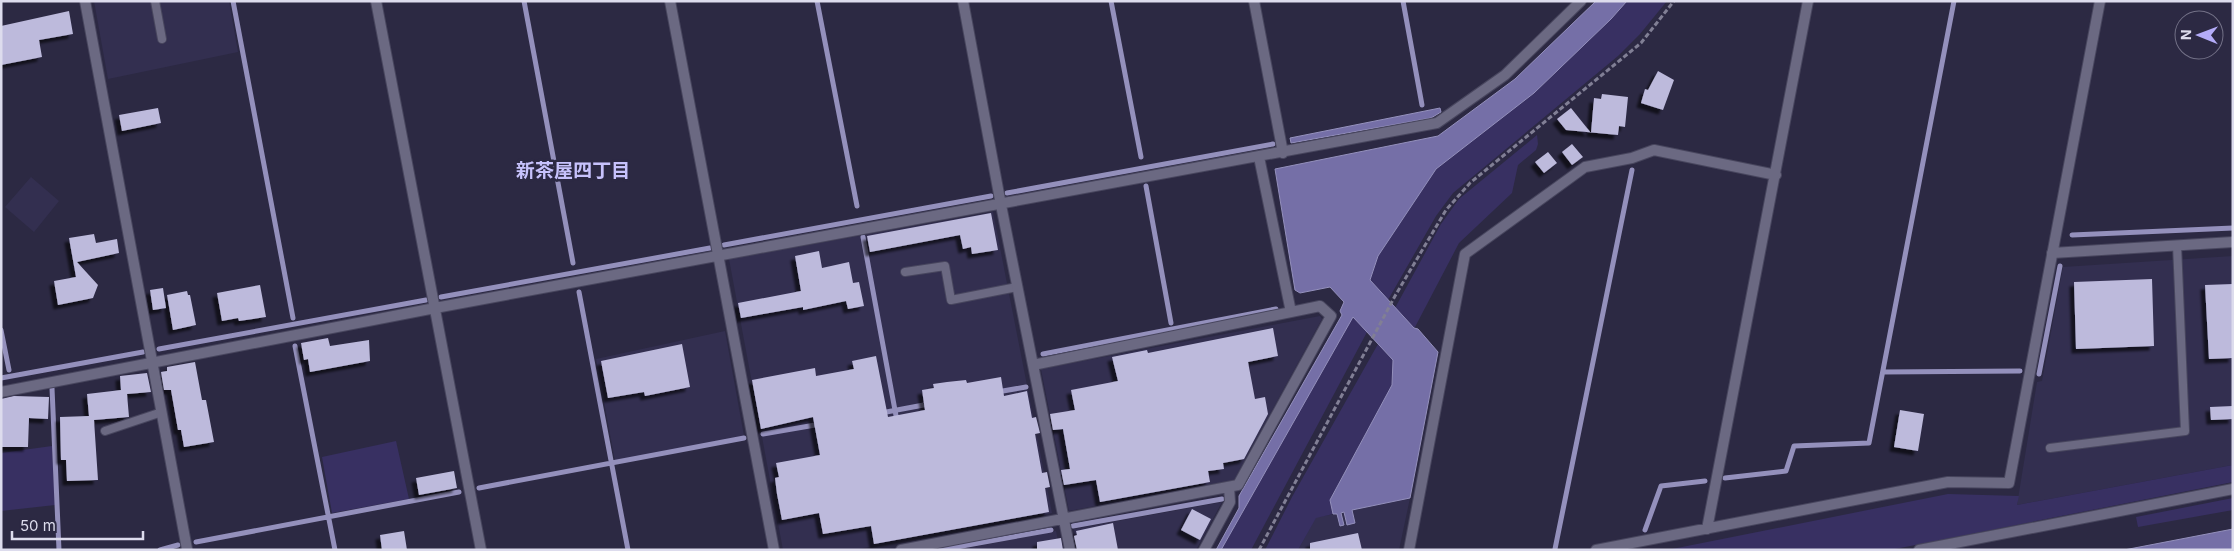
<svg xmlns="http://www.w3.org/2000/svg" width="2234" height="551" font-family="Inter,'Noto Sans JP',sans-serif">
<defs>
<filter id="shadow"><feDropShadow dx="-4.5" dy="4.5" stdDeviation="1" flood-color="#0009"/></filter>
</defs>
<rect width="100%" height="100%" fill="#2c2943"/>
<path fill="#332f50" d="M 94,1 L 229,1 L 238,52 L 108,79 Z
M 31,177 L 59,201 L 34,232 L 5,207 Z
M 993,212 L 1052,513 L 853,550 L 783,550 L 729,259 Z
M 2233,256 L 2233,465 L 2017,505 L 2037,382 L 2042,381 L 2063,267 Z
M 1320,316 L 1322,319 L 1234,480 L 1069,511 L 1041,369 Z
M 725,331 L 744,436 L 615,461 L 596,359 Z
M 1410,498 L 1399,550 L 1298,550 L 1316,517 L 1337,514 L 1340,526 L 1344,525 L 1341,513 L 1344,512 L 1348,525 L 1352,510 Z
M 1222,502 L 1196,550 L 1078,550 L 1074,529 Z
M 1056,531 L 1060,550 L 958,550 Z"/>
<path fill="#383062" d="M 1627,1 L 1667,1 L 1640,34 L 1618,56 L 1453,193 L 1436,216 L 1388,300 L 1370,280 L 1378,256 L 1436,169 L 1534,93 L 1611,19 Z
M 1537,135 L 1538,144 L 1536,150 L 1518,165 L 1512,193 L 1459,243 L 1414,329 L 1395,308 L 1441,224 L 1459,199 Z
M 1353,316 L 1367,332 L 1251,550 L 1221,550 Z
M 1378,344 L 1393,360 L 1392,385 L 1330,500 L 1333,514 L 1316,518 L 1298,550 L 1265,550 L 1292,497 Z
M 396,441 L 409,499 L 332,513 L 322,457 Z
M 52,446 L 55,505 L 1,511 L 1,453 Z
M 2233,465 L 2233,482 L 1890,550 L 1667,550 L 1948,494 L 2019,496 L 2017,505 Z
M 2233,498 L 2233,510 L 2138,527 L 2136,517 Z"/>
<path fill="#756fa7" stroke="#9490bc" d="M 1596,1 L 1627,1 L 1611,19 L 1534,93 L 1436,169 L 1378,256 L 1370,280 L 1414,328 L 1418,329 L 1438,352 L 1410,498 L 1352,510 L 1355,523 L 1347,525 L 1344,512 L 1341,513 L 1344,525 L 1340,526 L 1337,514 L 1333,514 L 1330,500 L 1392,385 L 1393,360 L 1353,317 L 1221,550 L 1216,550 L 1239,508 L 1239,496 L 1342,315 L 1340,311 L 1344,302 L 1330,287 L 1300,293 L 1295,290 L 1275,169 L 1438,136 L 1515,79 Z
M 1440,108 L 1441,112 L 1431,118 L 1291,143 L 1290,138 Z
M 2233,529 L 2233,550 L 2124,550 Z"/>
<g fill="none" stroke-linecap="round" stroke-linejoin="round">
<path stroke="#9490bc" stroke-width="5" d="M 233,1 L 293,318
M 524,1 L 573,263
M 817,1 L 857,206
M 1111,1 L 1141,157
M 1403,1 L 1422,105
M 1146,186 L 1171,323
M 1007,193 L 1273,144
M 2072,235 L 2233,228
M 863,237 L 897,421
M 724,245 L 991,196
M 579,292 L 628,550
M 441,297 L 710,248
M 1,330 L 9,370
M 295,346 L 335,550
M 159,349 L 426,300
M 1043,354 L 1276,309
M 1883,372 L 2020,371
M 2039,374 L 2060,266
M 1,378 L 143,352
M 52,388 L 59,550
M 997,392 L 1026,387
M 881,413 L 929,404
M 763,434 L 821,424
M 1725,478 L 1786,471 L 1794,446 L 1869,443 L 1954,1
M 479,488 L 744,438
M 1073,526 L 1222,499
M 1645,530 L 1661,486 L 1705,481
M 196,542 L 459,492
M 1555,549 L 1632,170
M 160,550 L 178,545
M 940,550 L 1051,530"/>
</g>
<path fill="#bdbadc" filter="url(#shadow)" d="M 69,11 L 73,34 L 39,40 L 42,57 L 1,65 L 1,26 Z
M 1658,71 L 1674,80 L 1663,110 L 1641,103 L 1645,89 L 1648,90 Z
M 1602,94 L 1628,97 L 1625,127 L 1619,126 L 1618,135 L 1566,130 L 1557,119 L 1571,108 L 1591,133 L 1594,98 L 1601,99 Z
M 158,108 L 161,123 L 122,131 L 119,115 Z
M 1572,144 L 1583,157 L 1572,165 L 1562,152 Z
M 1548,152 L 1557,163 L 1544,173 L 1535,162 Z
M 991,213 L 998,250 L 972,254 L 971,247 L 963,249 L 960,235 L 870,252 L 867,236 Z
M 94,234 L 96,243 L 117,239 L 119,253 L 77,262 L 98,285 L 93,298 L 58,305 L 54,281 L 76,277 L 69,238 Z
M 819,251 L 822,268 L 849,262 L 853,283 L 859,282 L 864,306 L 848,309 L 846,301 L 803,310 L 803,307 L 741,318 L 738,303 L 801,291 L 795,256 Z
M 2152,279 L 2154,346 L 2076,349 L 2074,282 Z
M 2233,284 L 2233,358 L 2209,359 L 2205,285 Z
M 260,285 L 266,317 L 239,321 L 238,318 L 222,321 L 217,293 Z
M 163,288 L 166,308 L 153,310 L 150,290 Z
M 187,291 L 188,295 L 190,295 L 196,325 L 173,330 L 167,295 Z
M 1273,328 L 1278,356 L 1248,362 L 1255,399 L 1265,397 L 1268,414 L 1244,459 L 1223,463 L 1224,469 L 1208,471 L 1210,482 L 1100,502 L 1096,480 L 1064,485 L 1061,470 L 1070,469 L 1063,429 L 1053,430 L 1050,414 L 1075,410 L 1071,390 L 1118,381 L 1112,357 L 1147,350 L 1148,353 Z
M 328,338 L 330,346 L 369,340 L 370,361 L 310,372 L 308,359 L 304,360 L 301,343 Z
M 682,344 L 690,387 L 645,396 L 644,392 L 608,398 L 601,361 Z
M 876,356 L 888,417 L 925,410 L 922,390 L 934,388 L 933,384 L 947,382 L 966,380 L 967,383 L 1001,377 L 1004,396 L 1027,391 L 1032,418 L 1036,417 L 1040,433 L 1035,434 L 1042,473 L 1047,472 L 1050,487 L 1045,488 L 1049,512 L 874,544 L 871,526 L 823,534 L 819,513 L 782,520 L 777,494 L 775,478 L 779,477 L 776,463 L 820,455 L 813,417 L 761,429 L 752,380 L 815,368 L 816,376 L 854,369 L 852,361 Z
M 195,362 L 202,400 L 206,400 L 214,442 L 184,447 L 181,430 L 178,430 L 171,390 L 164,390 L 161,372 L 167,371 L 167,367 Z
M 147,373 L 151,392 L 127,394 L 129,417 L 94,420 L 98,480 L 67,481 L 66,460 L 61,460 L 60,417 L 89,416 L 87,394 L 121,390 L 120,376 Z
M 14,396 L 49,397 L 48,419 L 29,418 L 28,447 L 1,447 L 1,399 Z
M 2233,406 L 2233,419 L 2211,420 L 2210,407 Z
M 1900,410 L 1924,414 L 1918,451 L 1894,447 Z
M 454,471 L 457,488 L 419,495 L 416,478 Z
M 1192,509 L 1211,519 L 1200,540 L 1181,530 Z
M 1113,523 L 1118,550 L 1077,550 L 1074,536 L 1077,535 L 1076,531 Z
M 404,531 L 407,550 L 382,550 L 380,535 Z
M 1358,533 L 1362,550 L 1310,550 L 1310,543 Z
M 1061,538 L 1063,550 L 1037,550 L 1037,542 Z"/>
<g fill="none" stroke-linecap="round" stroke-linejoin="round">
<defs>
<path id="lane" d="M 155,1 L 162,39
M 905,272 L 945,266 L 951,300 L 1017,287
M 105,431 L 162,412
M 2050,448 L 2185,431 L 2177,245"/>
<path id="street" d="M 85,1 L 187,549
M 376,1 L 481,550
M 670,1 L 774,550
M 963,1 L 1001,205 L 1070,550
M 1254,1 L 1283,153
M 1259,157 L 1291,312
M 2052,253 L 2233,242
M 1,392 L 435,308 L 1437,123 L 1505,75 L 1581,1
M 1707,529 L 1808,1
M 901,550 L 1238,485 L 1331,316 L 1320,306 L 1033,365
M 1204,550 L 1230,502 L 1229,487
M 1409,550 L 1465,254 L 1585,167 L 1632,158 L 1654,150 L 1776,175
M 1596,550 L 1948,482 L 2009,483 L 2100,1
M 1919,550 L 2233,489"/>
</defs>
<use href="#lane" stroke="#48465e" stroke-width="10"/>
<use href="#street" stroke="#48465e" stroke-width="12"/>
<path stroke="#817f95" stroke-width="3" stroke-dasharray="5 2.5" stroke-linecap="butt" d="M 1259,550 L 1395,296 L 1446,210 L 1470,183 L 1641,43 L 1674,1"/>
<use href="#lane" stroke="#6b6982" stroke-width="8"/>
<use href="#street" stroke="#6b6982" stroke-width="10"/>
</g>
<g text-anchor="middle" dominant-baseline="central" stroke-width="5" stroke-linejoin="round" paint-order="stroke">
<g font-size="19" font-weight="bold" fill="#c7c2fc" stroke="#2c2943">
<text x="573" y="170">新茶屋四丁目</text>
</g>
</g>
<rect width="2234" height="551" fill="none" stroke="#dddced" stroke-width="5"/>
<g transform="translate(2199 35) rotate(271)"><circle r="24" fill="#2c2943" stroke="#737187"/>
<path d="M0-4L9 19L0 12L-9 19Z" fill="#b4acf9"/>
<text y="-8" font-size="14" font-weight="bold" text-anchor="middle" fill="#dddced">N</text>
</g>
<path d="M12 531v8h131v-8" fill="none" stroke="#dddced" stroke-width="2.5"/>
<text x="20" y="531" font-size="15" fill="#dddced" stroke="#2c2943" stroke-width="4" paint-order="stroke">50 m</text>
</svg>
